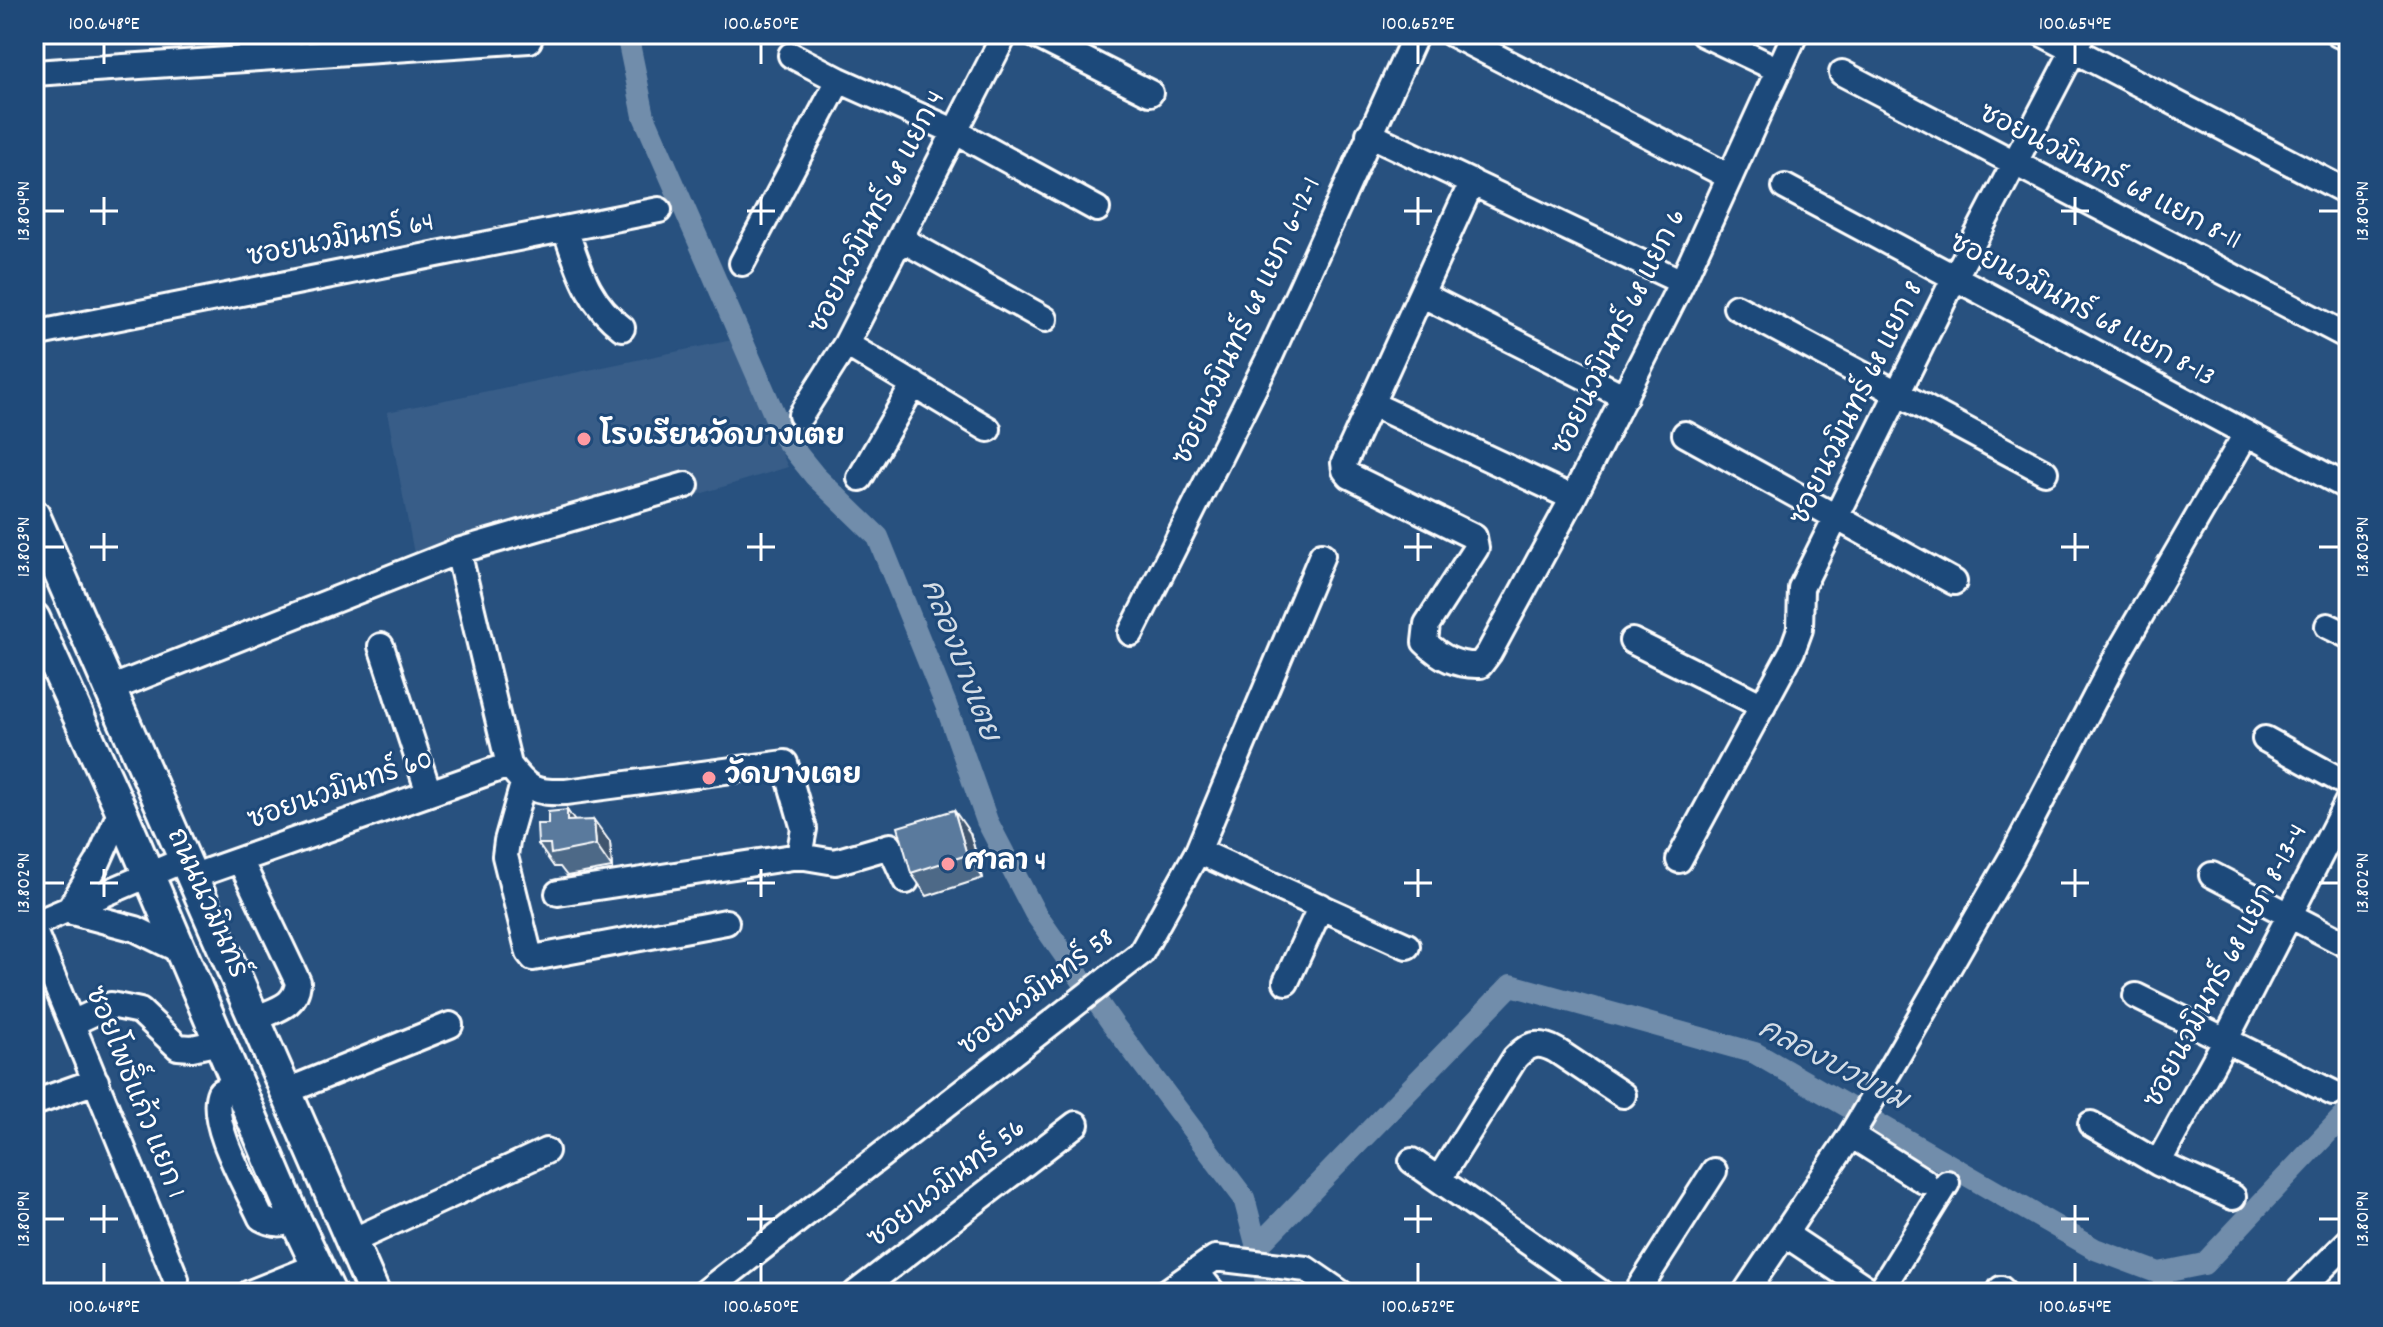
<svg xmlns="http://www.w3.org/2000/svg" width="2383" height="1327" font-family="Dekko,'Playpen Sans Thai',sans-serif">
<rect width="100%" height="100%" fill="#28517f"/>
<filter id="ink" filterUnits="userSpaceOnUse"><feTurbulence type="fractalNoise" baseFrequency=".0125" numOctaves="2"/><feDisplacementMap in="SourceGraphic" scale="16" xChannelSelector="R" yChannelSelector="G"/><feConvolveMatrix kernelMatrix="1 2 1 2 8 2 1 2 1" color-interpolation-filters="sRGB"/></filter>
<g filter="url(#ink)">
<path fill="#375d88" d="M 732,340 L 788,467 L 419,580 L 387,412 Z"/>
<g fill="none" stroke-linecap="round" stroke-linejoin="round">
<path stroke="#718dab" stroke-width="22" d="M 627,34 L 644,116 L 785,439 L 815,476 L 878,537 L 946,705 L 987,821 L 1035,913 L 1112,1023 L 1244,1198 L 1269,1293
M 1257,1247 L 1511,985 L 1755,1053 L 2095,1249 L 2159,1273 L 2204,1264 L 2349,1110"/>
<defs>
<path id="minor" d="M 1033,34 L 1150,93
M 1452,34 L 1730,177
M 1703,34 L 1779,70
M 2043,34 L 2349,193
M 2338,34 L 2349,39
M 791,55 L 839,80 L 956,132 L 1097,209
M 34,73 L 529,40
M 1842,73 L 2349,337
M 1369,134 L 1682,282
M 1472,182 L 1344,463 L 1345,470 L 1350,476 L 1474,537 L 1476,548 L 1427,624 L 1425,642 C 1441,658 1457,666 1480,665 L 1489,653 L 1573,498 L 1682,282 L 1795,34
M 1785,187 L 2349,488
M 565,229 C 579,268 587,302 622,328
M 901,239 L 1045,319
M 742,263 L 839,80
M 1421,294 L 1625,397
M 1736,307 L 2045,472
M 34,334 L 659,210
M 846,344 L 988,429
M 1372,404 L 1573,498
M 801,415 L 846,344 L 1005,34
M 1685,434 L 1954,582
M 860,478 L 914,384
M 458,551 L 509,765 C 528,790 535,793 566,792 L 785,763 L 804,829 L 799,856 L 558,893
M 2328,626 L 2349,636
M 1131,633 L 1271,354 L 1416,34
M 1632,641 L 1763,706
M 381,646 L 429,793
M 110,689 L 458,551 L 686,485
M 2265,739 L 2349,785
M 523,784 L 507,841 L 505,856 L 529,953 L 533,958 L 726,922
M 1198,851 L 1407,946
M 799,856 L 835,862 L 890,846 L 906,881
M 240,860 L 298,982 C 296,1007 276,1009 255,1019
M 1679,860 L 1792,651 L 1800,629 L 1801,588 L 1955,277 L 2082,34
M 2212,875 L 2349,946
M 194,876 L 509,765
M 68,911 L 136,929 L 181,951
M 68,911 L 98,862 L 121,810
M 34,924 L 186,859
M 34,931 L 176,1279
M 1286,982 L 1321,906
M 2136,996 L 2333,1093
M 72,1023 L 111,1005 L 140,1011 L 178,1047 L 192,1048 L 220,1042
M 238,1084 L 220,1092 C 207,1121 248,1189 261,1218 C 274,1225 282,1225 295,1219
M 287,1091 L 450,1025
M 34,1103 L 96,1081
M 2091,1124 L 2158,1163 L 2233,1197
M 1851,1135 L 1924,1181
M 1412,1161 L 1601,1293
M 2158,1163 L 2225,1041 L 2349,799
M 1439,1179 L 1515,1058 C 1529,1043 1539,1041 1557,1051 L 1623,1095
M 1785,1234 L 1866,1288
M 352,1241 L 546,1151
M 1196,1271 L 1213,1293
M 2001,1289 L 2005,1293
M 250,1293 L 317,1266
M 704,1293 L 1141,953 L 1198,851 L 1322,555
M 856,1293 L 1076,1124
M 1165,1293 L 1215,1258 L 1306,1269 L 1341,1293
M 1636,1293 L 1714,1171
M 1745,1293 L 1851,1135 L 1893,1064 L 2012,857 L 2117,656 L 2246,434
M 1879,1293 L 1947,1183
M 2297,1293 L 2349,1241"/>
<path id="major" d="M 34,515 L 374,1293
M 34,618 L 121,810 L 295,1219 L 330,1293"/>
</defs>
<use href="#minor" stroke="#fff" stroke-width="30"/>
<use href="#major" stroke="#fff" stroke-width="36"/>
<use href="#minor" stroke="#1f4a7a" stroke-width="24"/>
<use href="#major" stroke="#1f4a7a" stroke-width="30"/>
</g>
<path fill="#4d6987" stroke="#fff" stroke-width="2" d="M 567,810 L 574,821 L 610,842 L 612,868 L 567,876 L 560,867 L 554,867 L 538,844 L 548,824 Z
M 970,833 L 983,878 L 927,896 L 911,873 Z"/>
<path fill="#3f556e" stroke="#fff" stroke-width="2" d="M 567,810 L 583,833 L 567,821 Z
M 954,810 L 970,833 L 983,878 L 967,855 Z
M 594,820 L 610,842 L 612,868 L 596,845 Z"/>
<path fill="#5a7a9d" stroke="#fff" stroke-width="2" d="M 567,810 L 567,821 L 594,820 L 596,845 L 551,854 L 550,844 L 538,844 L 537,824 L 548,824 L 548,812 Z
M 954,810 L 967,855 L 911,873 L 898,827 Z"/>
</g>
<path fill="none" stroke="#fff" stroke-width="3" d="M 104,44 L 104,64M 761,44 L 761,64M 1418,44 L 1418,64M 2075,44 L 2075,64M 104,197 L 104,225M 761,197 L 761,225M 1418,197 L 1418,225M 2075,197 L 2075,225M 44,211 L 64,211M 90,211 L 118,211M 747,211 L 775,211M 1404,211 L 1432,211M 2061,211 L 2089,211M 2319,211 L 2339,211M 104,533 L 104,561M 761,533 L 761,561M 1418,533 L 1418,561M 2075,533 L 2075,561M 44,547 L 64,547M 90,547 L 118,547M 747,547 L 775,547M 1404,547 L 1432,547M 2061,547 L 2089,547M 2319,547 L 2339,547M 104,869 L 104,897M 761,869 L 761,897M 1418,869 L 1418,897M 2075,869 L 2075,897M 44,883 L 64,883M 90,883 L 118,883M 747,883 L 775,883M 1404,883 L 1432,883M 2061,883 L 2089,883M 2319,883 L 2339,883M 104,1205 L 104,1233M 761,1205 L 761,1233M 1418,1205 L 1418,1233M 2075,1205 L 2075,1233M 44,1219 L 64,1219M 90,1219 L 118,1219M 747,1219 L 775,1219M 1404,1219 L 1432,1219M 2061,1219 L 2089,1219M 2319,1219 L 2339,1219M 104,1263 L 104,1283M 761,1263 L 761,1283M 1418,1263 L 1418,1283M 2075,1263 L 2075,1283"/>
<g fill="#ff9aa2" stroke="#1f4a7a" stroke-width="3">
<circle cx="584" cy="439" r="8"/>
<circle cx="709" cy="778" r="8"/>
<circle cx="948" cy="864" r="8"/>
</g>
<g text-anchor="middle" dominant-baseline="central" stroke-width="6" stroke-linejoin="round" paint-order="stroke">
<g font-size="28" fill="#fff" stroke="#1f4a7a">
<text transform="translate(2109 179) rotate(27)">ซอยนวมินทร์ 68 แยก 8-11</text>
<text transform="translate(879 213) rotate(-63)">ซอยนวมินทร์ 68 แยก 4</text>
<text transform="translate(341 242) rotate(-11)">ซอยนวมินทร์ 64</text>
<text transform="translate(2081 312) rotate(28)">ซอยนวมินทร์ 68 แยก 8-13</text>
<text transform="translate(1249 322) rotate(-65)">ซอยนวมินทร์ 68 แยก 6-12-1</text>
<text transform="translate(1621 333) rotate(-64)">ซอยนวมินทร์ 68 แยก 6</text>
<text transform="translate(1859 404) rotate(-64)">ซอยนวมินทร์ 68 แยก 8</text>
<text transform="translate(341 792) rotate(-19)">ซอยนวมินทร์ 60</text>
<text transform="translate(205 904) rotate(66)">ถนนนวมินทร์</text>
<text transform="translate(2228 967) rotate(-62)">ซอยนวมินทร์ 68 แยก 8-13-4</text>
<text transform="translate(1038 994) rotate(-38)">ซอยนวมินทร์ 58</text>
<text transform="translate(133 1093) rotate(68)">ซอยโพธิ์แก้ว แยก 1</text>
<text transform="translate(948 1185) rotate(-38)">ซอยนวมินทร์ 56</text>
</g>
<g font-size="28" font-weight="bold" fill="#fff" stroke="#1f4a7a" text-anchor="start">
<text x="600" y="439">โรงเรียนวัดบางเตย</text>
<text x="725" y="778">วัดบางเตย</text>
<text x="964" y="864">ศาลา 4</text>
</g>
<g font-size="30" font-style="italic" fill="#d4dde6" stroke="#1f4a7a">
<text transform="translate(958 661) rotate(69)">คลองบางเตย</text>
<text transform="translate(1832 1067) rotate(28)">คลองบวบขม</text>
</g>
</g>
<rect width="2383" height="1327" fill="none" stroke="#1f4a7a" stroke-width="88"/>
<rect x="44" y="44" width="2295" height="1239" fill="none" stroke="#fff" stroke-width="3"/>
<g font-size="20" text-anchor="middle" fill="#fff">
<text x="104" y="29">100.648°E</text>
<text x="761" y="29">100.650°E</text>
<text x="1418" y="29">100.652°E</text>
<text x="2075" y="29">100.654°E</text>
<text transform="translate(22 211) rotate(-90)" y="7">13.804°N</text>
<text transform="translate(2361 211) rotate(-90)" y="7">13.804°N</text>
<text transform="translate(22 547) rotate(-90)" y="7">13.803°N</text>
<text transform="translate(2361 547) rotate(-90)" y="7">13.803°N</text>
<text transform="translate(22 883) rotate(-90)" y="7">13.802°N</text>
<text transform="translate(2361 883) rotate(-90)" y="7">13.802°N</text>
<text transform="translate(22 1219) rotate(-90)" y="7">13.801°N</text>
<text transform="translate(2361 1219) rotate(-90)" y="7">13.801°N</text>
<text x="104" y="1312">100.648°E</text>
<text x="761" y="1312">100.650°E</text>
<text x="1418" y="1312">100.652°E</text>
<text x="2075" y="1312">100.654°E</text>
</g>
</svg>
